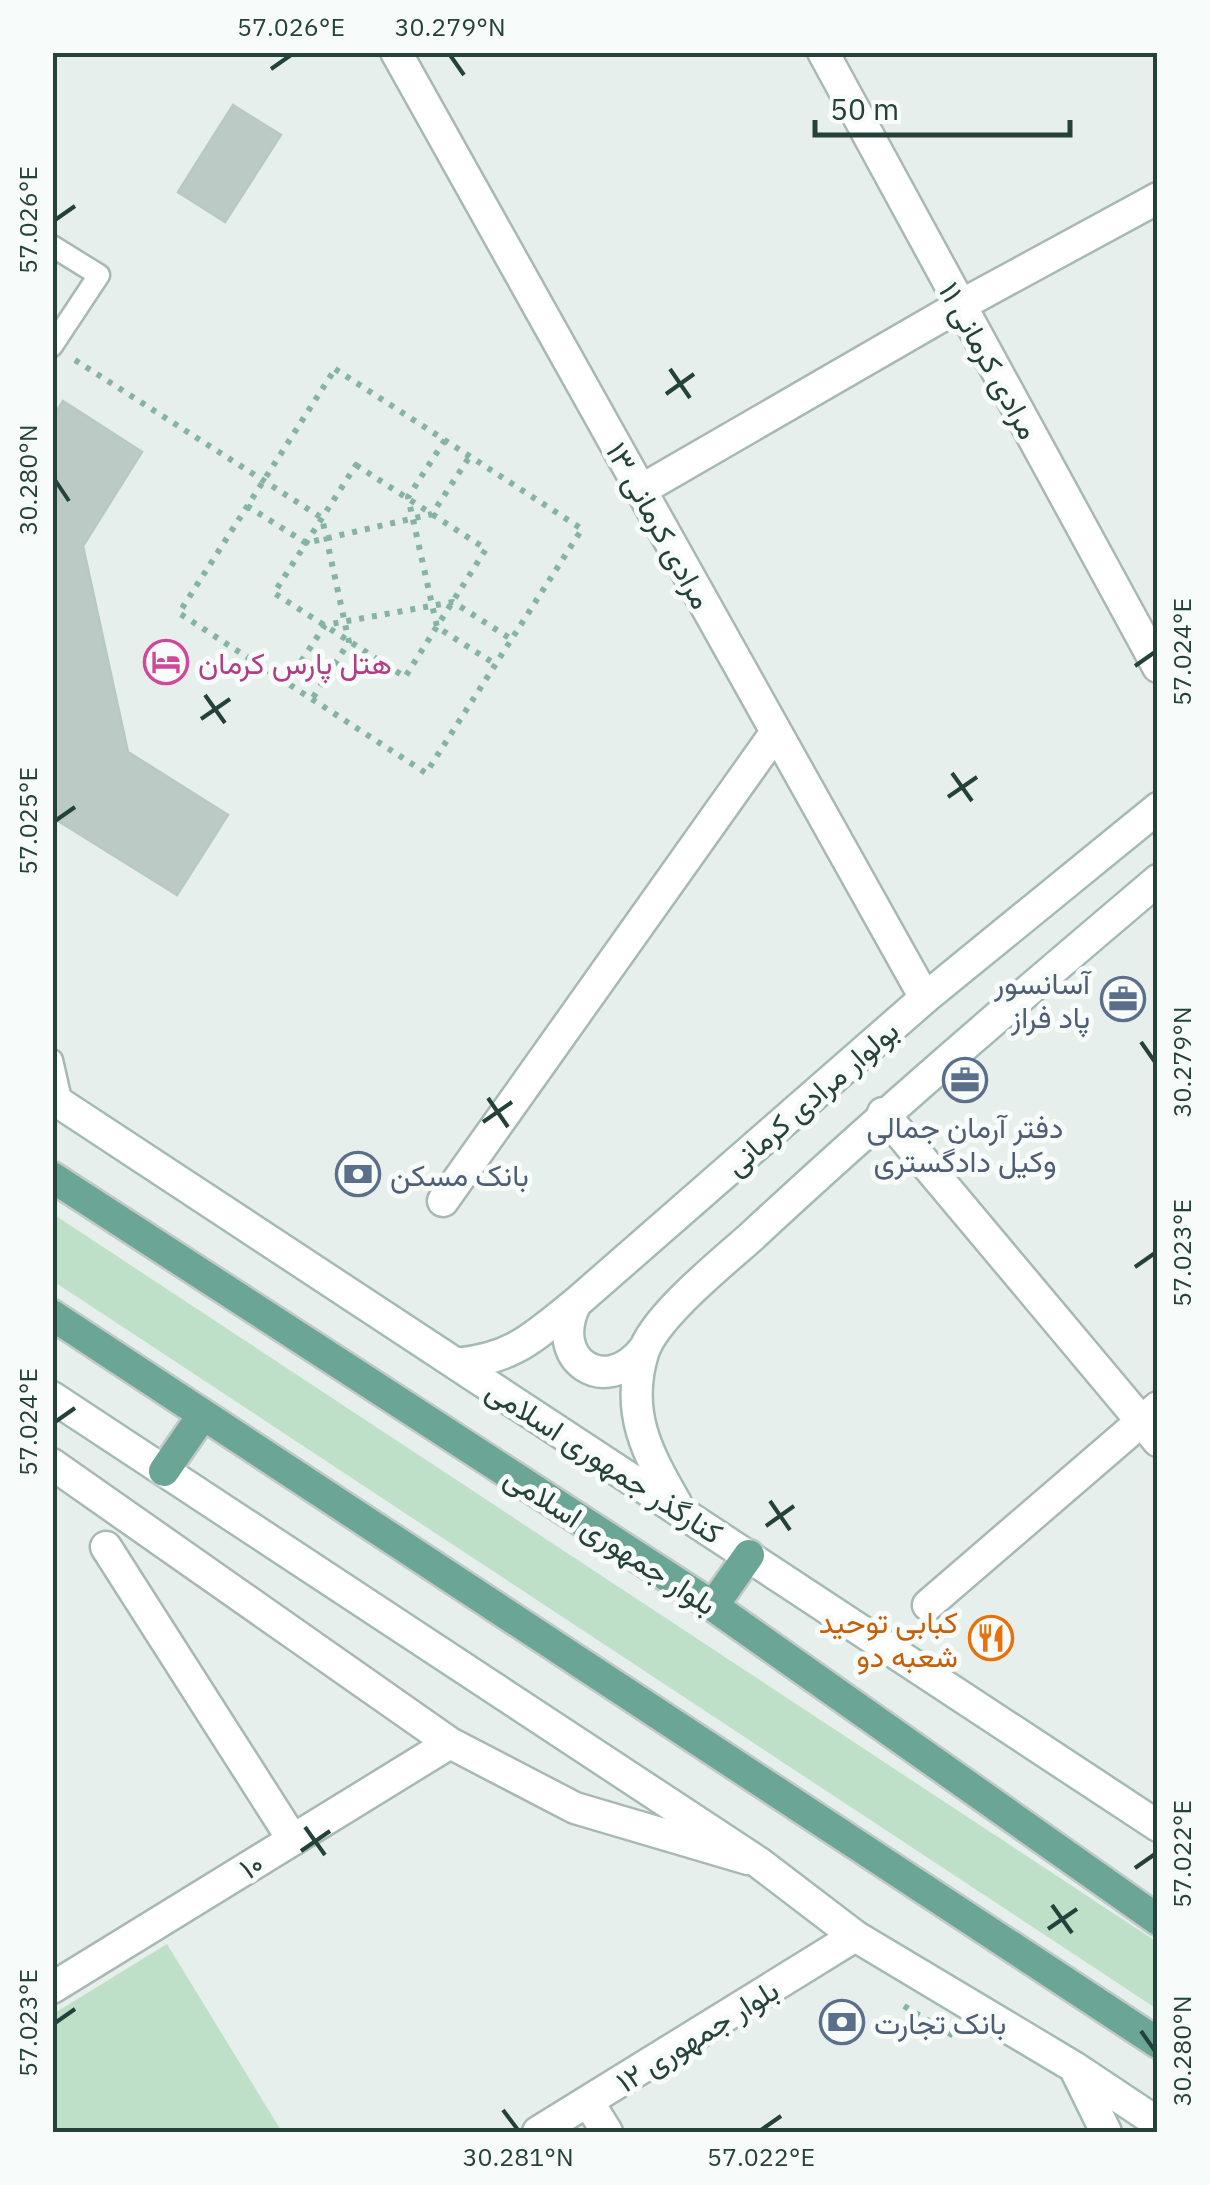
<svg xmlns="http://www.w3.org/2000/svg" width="1210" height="2185" font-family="'IBM Plex Sans',Vazirmatn,sans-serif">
<rect width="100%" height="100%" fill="#e6efeb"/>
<path fill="#bfe0c8" d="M 53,1214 L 1157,1942 L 1157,2009 L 53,1281 Z
M 167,1944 L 282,2132 L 53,2132 L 53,2014 Z"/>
<path fill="#bbcac4" stroke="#b8c9c2" stroke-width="2.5" d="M 233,105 L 281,135 L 225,222 L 178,192 Z
M 63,401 L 142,452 L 83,546 L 128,752 L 228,815 L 177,895 L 52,817 L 52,418 Z"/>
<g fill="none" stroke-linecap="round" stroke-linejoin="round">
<defs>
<path id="lane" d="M 52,246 L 99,275 L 52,346
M 52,1060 L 62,1104"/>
<path id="street" d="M 396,52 L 925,998
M 823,52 L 1158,667
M 641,490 L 961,305 L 1158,198
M 883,1113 L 1158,1441
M 443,1201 L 776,732
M 52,1464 L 450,1743 L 575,1808 L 748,1859
M 106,1547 L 293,1840
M 928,1605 L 1158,1407
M 52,1988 L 450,1743
M 589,2103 L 607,2132
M 538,2132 L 855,1936"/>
<path id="secondary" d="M 52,1098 L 1158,1826
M 576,1303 C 547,1359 605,1399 644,1349
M 456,1364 C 514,1358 532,1338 576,1303 L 925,998 L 1158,808
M 52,1397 L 758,1862 L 855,1936 L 1074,2067 L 1158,2123
M 676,1503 C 647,1453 625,1412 643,1353 C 654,1317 722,1263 751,1237 C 883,1114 1020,997 1158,880
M 1075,2069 L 1106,2132"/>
<path id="primary" d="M 52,1177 L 713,1606 L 1158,1920
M 52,1315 L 1158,2043
M 164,1471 L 202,1416
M 713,1606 L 749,1555"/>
</defs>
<use href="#lane" stroke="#a8b8b2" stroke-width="25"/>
<use href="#street" stroke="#a8b8b2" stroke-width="35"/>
<use href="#secondary" stroke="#a4bbb3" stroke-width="35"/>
<use href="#primary" stroke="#c2cac8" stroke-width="35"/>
<path stroke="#86b3a5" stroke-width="6" stroke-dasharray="5 8" stroke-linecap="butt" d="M 75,360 L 322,518 L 349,642 L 312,699
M 335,369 L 582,529 L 426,773 L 179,613 Z
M 445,440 L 408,497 L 437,627 L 495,664
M 356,465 L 486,549 L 405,677 L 274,593 Z
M 247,506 L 306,543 L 432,514 L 470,456
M 287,683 L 325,625 L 453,602 L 511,639
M 904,2006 L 957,2038"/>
<use href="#lane" stroke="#fff" stroke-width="20"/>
<use href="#street" stroke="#fff" stroke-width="30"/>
<use href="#secondary" stroke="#fff" stroke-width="30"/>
<use href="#primary" stroke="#6aa596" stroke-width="30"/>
</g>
<path fill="none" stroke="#24423a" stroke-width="4" d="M 450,55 L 464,75M 271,69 L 291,55M 55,220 L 75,206M 670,369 L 690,398M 666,394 L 694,374M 55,480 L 69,501M 1135,666 L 1155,652M 205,695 L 225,723M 201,719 L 230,699M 952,773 L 972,801M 948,797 L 977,777M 55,821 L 75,807M 1141,1042 L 1155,1062M 488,1098 L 508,1127M 483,1122 L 512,1102M 1135,1267 L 1155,1253M 55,1422 L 75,1408M 770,1501 L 790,1530M 766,1526 L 794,1506M 305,1827 L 325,1855M 301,1851 L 330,1831M 1135,1868 L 1155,1854M 1052,1905 L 1072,1933M 1048,1929 L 1077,1909M 55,2023 L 75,2009M 1141,2031 L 1155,2051M 503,2110 L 518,2130M 761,2130 L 781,2116"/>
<defs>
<symbol id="hotel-ring" viewBox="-11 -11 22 22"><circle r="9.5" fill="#f7fbf9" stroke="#d1479c" stroke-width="1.5"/><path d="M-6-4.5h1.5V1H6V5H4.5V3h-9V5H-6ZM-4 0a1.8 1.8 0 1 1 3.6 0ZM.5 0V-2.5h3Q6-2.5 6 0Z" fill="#d1479c"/></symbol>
<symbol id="office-ring" viewBox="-11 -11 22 22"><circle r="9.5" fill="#f7fbf9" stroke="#5c6f8a" stroke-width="1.5"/><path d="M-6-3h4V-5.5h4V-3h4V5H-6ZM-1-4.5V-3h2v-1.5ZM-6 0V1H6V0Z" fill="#5c6f8a"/></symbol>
<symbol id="bank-ring" viewBox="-11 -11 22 22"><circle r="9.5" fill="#f7fbf9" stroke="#5c6f8a" stroke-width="1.5"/><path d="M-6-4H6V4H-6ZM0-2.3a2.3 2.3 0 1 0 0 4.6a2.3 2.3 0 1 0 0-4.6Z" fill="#5c6f8a"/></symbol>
<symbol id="restaurant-ring" viewBox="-11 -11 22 22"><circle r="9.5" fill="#f7fbf9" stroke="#e8710a" stroke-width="1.5"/><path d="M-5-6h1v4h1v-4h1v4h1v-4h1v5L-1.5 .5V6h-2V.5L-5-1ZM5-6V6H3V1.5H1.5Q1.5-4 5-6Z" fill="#e8710a"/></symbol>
</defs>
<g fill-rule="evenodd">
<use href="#hotel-ring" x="141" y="637" width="50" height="50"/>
<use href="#office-ring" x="1098" y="974" width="50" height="50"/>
<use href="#office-ring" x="940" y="1055" width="50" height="50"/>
<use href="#bank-ring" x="333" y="1149" width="50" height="50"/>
<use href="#restaurant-ring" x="966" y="1613" width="50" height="50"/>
<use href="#bank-ring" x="817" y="1997" width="50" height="50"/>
</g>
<g text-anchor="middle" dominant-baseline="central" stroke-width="10" stroke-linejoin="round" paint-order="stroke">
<g font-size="30" fill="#24423a" stroke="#f7fbf9">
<text transform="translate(990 360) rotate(61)">مرادی کرمانی ۱۱</text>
<text transform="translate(660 525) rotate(61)">مرادی کرمانی ۱۳</text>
<text transform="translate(811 1097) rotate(-41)">بولوار مرادی کرمانی</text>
<text transform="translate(605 1461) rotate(33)">کنارگذر جمهوری اسلامی</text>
<text transform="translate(611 1540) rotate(33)">بلوار جمهوری اسلامی</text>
<text transform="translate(251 1865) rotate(-32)">۱۰</text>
<text transform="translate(697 2035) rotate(-32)">بلوار جمهوری ۱۲</text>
</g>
<g font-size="30" fill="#b23c85" stroke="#f7fbf9" text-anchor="start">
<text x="198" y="662">هتل پارس کرمان</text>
</g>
<g font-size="30" fill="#4e5e75" stroke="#f7fbf9" text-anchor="start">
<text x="1090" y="982" text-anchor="end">آسانسور<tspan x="1090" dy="34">پاد فراز</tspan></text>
<text x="965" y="1126" text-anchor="middle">دفتر آرمان جمالی<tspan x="965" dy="34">وکیل دادگستری</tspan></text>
<text x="390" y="1174">بانک مسکن</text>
<text x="874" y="2022">بانک تجارت</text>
</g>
<g font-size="30" fill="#c56008" stroke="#f7fbf9" text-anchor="end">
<text x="958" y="1621">کبابی توحید<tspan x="958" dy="34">شعبه دو</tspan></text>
</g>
</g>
<rect width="1210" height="2185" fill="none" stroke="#f7fbf9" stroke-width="110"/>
<path d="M815 120v15h255v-15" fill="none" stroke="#24423a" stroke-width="5"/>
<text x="830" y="120" font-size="30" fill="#24423a" stroke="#f7fbf9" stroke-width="8" paint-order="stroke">50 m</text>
<rect x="55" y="55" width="1100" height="2075" fill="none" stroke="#24423a" stroke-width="4"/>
<g font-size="25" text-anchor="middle" fill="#24423a">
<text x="291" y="36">57.026°E</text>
<text x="450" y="36">30.279°N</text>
<text transform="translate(28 220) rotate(-90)" y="9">57.026°E</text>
<text transform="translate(28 480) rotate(-90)" y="9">30.280°N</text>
<text transform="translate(1182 652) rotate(-90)" y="9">57.024°E</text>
<text transform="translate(28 821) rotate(-90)" y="9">57.025°E</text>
<text transform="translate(1182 1062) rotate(-90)" y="9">30.279°N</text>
<text transform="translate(1182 1253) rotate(-90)" y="9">57.023°E</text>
<text transform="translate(28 1422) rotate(-90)" y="9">57.024°E</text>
<text transform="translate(1182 1854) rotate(-90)" y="9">57.022°E</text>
<text transform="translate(28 2023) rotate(-90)" y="9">57.023°E</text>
<text transform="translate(1182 2051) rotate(-90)" y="9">30.280°N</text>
<text x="518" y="2166">30.281°N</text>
<text x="761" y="2166">57.022°E</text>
</g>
</svg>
